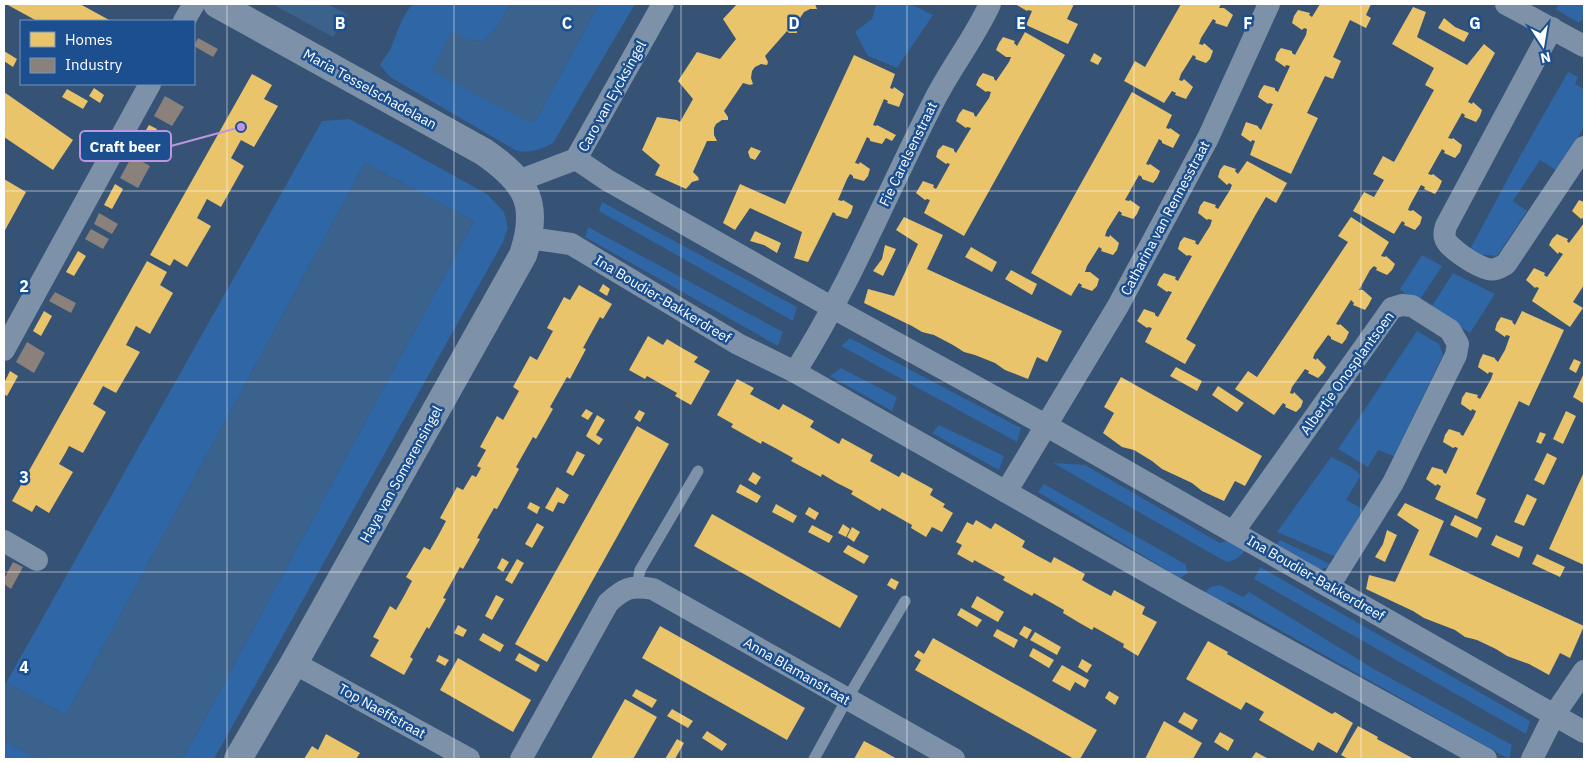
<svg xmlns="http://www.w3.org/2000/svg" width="1588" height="763" font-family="'IBM Plex Sans',sans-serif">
<rect width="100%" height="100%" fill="#365274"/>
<path fill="#2f66a5" d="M 413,4 L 510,4 L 496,28 L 485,41 L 470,40 L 535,122 L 599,4 L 635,4 L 553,143 C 540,150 531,153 517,151 L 390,77 L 380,65 C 383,59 388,54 391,48 C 397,33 402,15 413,4 Z
M 876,4 L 910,4 L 933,15 L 897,68 L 868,56 L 855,32 L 872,19 Z
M 1559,4 L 1584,4 L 1584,17 L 1579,23 L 1556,9 Z
M 1568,72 L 1578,77 L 1575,84 L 1584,89 L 1584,127 L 1557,171 L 1540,160 L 1513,201 L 1527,211 L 1497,256 L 1468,253 L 1520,156 Z
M 349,119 L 391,141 L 487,194 L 504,212 L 508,228 L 503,242 L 214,759 L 183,759 L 474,221 L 365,163 L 66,715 L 6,683 L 322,121 Z
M 602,202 L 797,307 L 793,321 L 599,211 Z
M 588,227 L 783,332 L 778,346 L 585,237 Z
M 1422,255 L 1442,266 L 1417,304 L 1400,289 Z
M 1453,273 L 1495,294 L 1470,333 L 1430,309 Z
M 1417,331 L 1439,344 L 1443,355 L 1394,456 L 1378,450 L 1368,467 L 1338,449 Z
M 850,338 L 1021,428 L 1017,442 L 841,346 Z
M 841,368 L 897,397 L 892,411 L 830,376 Z
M 939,425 L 1004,456 L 999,470 L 932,433 Z
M 1331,457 L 1351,467 L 1361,475 L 1346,500 L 1363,509 L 1336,557 L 1277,532 Z
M 1053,463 L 1085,465 L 1220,543 L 1229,540 L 1245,551 L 1238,558 L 1228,562 L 1221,559 Z
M 1044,484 L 1185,564 L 1188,573 L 1180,578 L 1038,492 Z
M 1280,540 L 1332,565 L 1317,571 L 1274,548 Z
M 1260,567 L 1530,721 L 1526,734 L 1254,579 Z
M 1220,585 L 1243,597 L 1249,592 L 1374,669 L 1512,745 L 1509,759 L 1230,602 L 1222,605 L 1203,595 L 1210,587 Z
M 4,741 L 39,759 L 4,759 Z"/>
<path fill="#3b618d" d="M 272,4 L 328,4 L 348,15 L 333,37 Z
M 510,4 L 599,4 L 535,122 L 523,120 L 432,71 L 452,31 L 470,40 L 485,41 L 496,28 Z
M 365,163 L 474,221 L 183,759 L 39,759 L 4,741 L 4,682 L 66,715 Z"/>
<path fill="#e9c46a" d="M 6,4 L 80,4 L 111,21 L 37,21 Z
M 737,4 L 815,4 L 817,9 L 810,9 L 804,12 L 798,21 L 796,27 L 797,33 L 789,33 L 787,31 L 765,56 L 768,62 L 767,65 L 761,64 L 755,67 L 752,71 L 751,78 L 753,84 L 750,85 L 743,83 L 724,111 L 728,117 L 728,120 L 722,120 L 716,124 L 714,128 L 714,135 L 717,141 L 707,141 L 693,172 L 698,177 L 699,180 L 692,182 L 686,189 L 655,175 L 660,165 L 642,150 L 657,117 L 677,120 L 680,122 L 693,99 L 678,81 L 697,52 L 720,59 L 736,39 L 723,19 Z
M 1015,4 L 1074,4 L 1067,19 L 1078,24 L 1068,44 L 1026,25 L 1032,11 L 1028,10 L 1027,11 Z
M 1181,4 L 1221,4 L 1219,8 L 1224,8 L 1233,15 L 1227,27 L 1215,23 L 1216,21 L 1213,19 L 1201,38 L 1199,44 L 1203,45 L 1204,43 L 1213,51 L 1210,59 L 1206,63 L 1195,59 L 1196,57 L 1193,55 L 1181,74 L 1179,80 L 1182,81 L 1184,79 L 1193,87 L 1186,99 L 1175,95 L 1176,93 L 1172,91 L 1164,103 L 1124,81 L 1135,61 L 1145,67 Z
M 1320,4 L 1371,4 L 1366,15 L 1371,18 L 1366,28 L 1350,20 L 1333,57 L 1341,61 L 1333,79 L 1325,76 L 1307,113 L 1318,118 L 1291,174 L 1250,155 L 1255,141 L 1252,140 L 1251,142 L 1241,135 L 1246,122 L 1258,126 L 1258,127 L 1261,130 L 1273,104 L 1269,103 L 1268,104 L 1258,97 L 1260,91 L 1264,85 L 1275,88 L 1275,90 L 1278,92 L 1290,66 L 1286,65 L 1285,67 L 1275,60 L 1277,53 L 1281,48 L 1292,51 L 1292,53 L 1295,55 L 1306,35 L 1307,29 L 1304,28 L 1302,30 L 1292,23 L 1294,16 L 1298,10 L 1310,13 L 1309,15 L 1312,17 Z
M 1413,7 L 1426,12 L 1417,37 L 1467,65 L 1484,44 L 1495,53 L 1468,102 L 1472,104 L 1473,102 L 1482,110 L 1480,116 L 1476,122 L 1464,117 L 1465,115 L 1462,113 L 1448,138 L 1452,139 L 1453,138 L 1462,145 L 1460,152 L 1455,158 L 1444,153 L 1445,151 L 1442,149 L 1428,174 L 1432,175 L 1433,174 L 1442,181 L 1439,188 L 1435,194 L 1424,189 L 1425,187 L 1421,185 L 1410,205 L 1408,210 L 1411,211 L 1413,210 L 1422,217 L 1420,224 L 1415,230 L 1404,225 L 1405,223 L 1402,221 L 1394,234 L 1353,211 L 1364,192 L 1374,197 L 1384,180 L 1373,174 L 1383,156 L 1394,162 L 1434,90 L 1425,85 L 1434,68 L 1392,44 Z
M 1444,18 L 1455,27 L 1469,33 L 1464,42 L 1438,28 Z
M 1025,32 L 1065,55 L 964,236 L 924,213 L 930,200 L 927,199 L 925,200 L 916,193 L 923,181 L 934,185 L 933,187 L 936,189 L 950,164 L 947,163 L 946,164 L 936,157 L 938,150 L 943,145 L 954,149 L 954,151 L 956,153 L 971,128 L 967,127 L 966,128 L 956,121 L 959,114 L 963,109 L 974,113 L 974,115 L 976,117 L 989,98 L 991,92 L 987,91 L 986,92 L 976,85 L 979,78 L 983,73 L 994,77 L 994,79 L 996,81 L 1009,62 L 1011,57 L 1006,57 L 996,50 L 999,43 L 1003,37 L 1015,41 L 1014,43 L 1017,46 Z
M 4,51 L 17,59 L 13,67 L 4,61 Z
M 1094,53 L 1102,58 L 1098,65 L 1090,61 Z
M 854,55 L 895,74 L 890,88 L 893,89 L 894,87 L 904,94 L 899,107 L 887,103 L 888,101 L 884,99 L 873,125 L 876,126 L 877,125 L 896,135 L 892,141 L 886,138 L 882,144 L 870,141 L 870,139 L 867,137 L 855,163 L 859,164 L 860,162 L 870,169 L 868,176 L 864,181 L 853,178 L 853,176 L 850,174 L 847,179 L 838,200 L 842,201 L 843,200 L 853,206 L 851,213 L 847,219 L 835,215 L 836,214 L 833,212 L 808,262 L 794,258 L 802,232 L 750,208 L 735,230 L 723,223 L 740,184 L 785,204 Z
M 252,74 L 272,85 L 264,99 L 278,106 L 254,147 L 241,140 L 231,158 L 244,166 L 221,207 L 207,199 L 197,218 L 211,226 L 187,267 L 174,259 L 170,266 L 150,255 Z
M 94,88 L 104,95 L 100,103 L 89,96 Z
M 67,89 L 88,101 L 83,109 L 62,97 Z
M 4,92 L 73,140 L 53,170 L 4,137 Z
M 1132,92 L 1172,115 L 1166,128 L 1169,129 L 1170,128 L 1180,135 L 1173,148 L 1162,143 L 1162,141 L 1159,139 L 1146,164 L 1149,165 L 1150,164 L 1160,171 L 1157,178 L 1153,183 L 1142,179 L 1142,177 L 1139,175 L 1125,200 L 1129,201 L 1130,200 L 1140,207 L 1137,214 L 1133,219 L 1121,215 L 1122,213 L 1119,211 L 1107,230 L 1105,236 L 1109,237 L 1110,235 L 1119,243 L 1117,250 L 1113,255 L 1101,251 L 1102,249 L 1099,247 L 1087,266 L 1085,272 L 1090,272 L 1099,279 L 1097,286 L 1092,291 L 1081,287 L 1082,285 L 1079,283 L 1071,296 L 1031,273 Z
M 149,125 L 157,129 L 146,150 L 137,145 Z
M 751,147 L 761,151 L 755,160 L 750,158 L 748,152 Z
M 1247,161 L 1287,183 L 1276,203 L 1266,197 L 1256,214 L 1186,339 L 1196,345 L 1185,364 L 1145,342 L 1152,328 L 1148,327 L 1147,328 L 1137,321 L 1144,309 L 1155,313 L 1155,315 L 1158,317 L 1161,312 L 1172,292 L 1168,291 L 1167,292 L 1157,285 L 1160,278 L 1164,273 L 1176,277 L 1175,279 L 1178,281 L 1192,256 L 1188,255 L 1187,256 L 1178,249 L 1180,242 L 1184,237 L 1196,241 L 1195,243 L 1198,245 L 1210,226 L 1212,220 L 1208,219 L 1207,220 L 1198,213 L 1200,206 L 1204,201 L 1216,205 L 1215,207 L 1218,209 L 1230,190 L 1232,185 L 1229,183 L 1227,185 L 1218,177 L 1220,170 L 1224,165 L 1236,169 L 1235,171 L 1238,174 Z
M 4,179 L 26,192 L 4,232 Z
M 115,184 L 123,189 L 112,209 L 104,205 Z
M 1579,200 L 1584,202 L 1584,219 L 1582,218 L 1581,219 L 1572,211 Z
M 904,217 L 943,235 L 927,269 L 1062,331 L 1047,362 L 1037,357 L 1028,379 L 1005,370 L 995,363 L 975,355 L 964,352 L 953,345 L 934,335 L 922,332 L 912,326 L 864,303 L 868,289 L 894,296 L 918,244 L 896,230 Z
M 1351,217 L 1389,242 L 1381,256 L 1385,257 L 1386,256 L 1395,264 L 1392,270 L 1387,275 L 1376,270 L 1377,268 L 1374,266 L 1370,270 L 1359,290 L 1363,290 L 1372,298 L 1369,304 L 1365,310 L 1353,305 L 1354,303 L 1351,300 L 1336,324 L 1339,325 L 1340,324 L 1349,332 L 1346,339 L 1342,344 L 1331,339 L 1331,337 L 1328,335 L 1315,353 L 1313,358 L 1316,360 L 1317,358 L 1326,367 L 1323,373 L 1318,378 L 1308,373 L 1309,371 L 1305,369 L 1292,387 L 1290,393 L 1293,394 L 1294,392 L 1303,401 L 1301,407 L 1296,412 L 1285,407 L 1286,405 L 1283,403 L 1274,415 L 1235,389 L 1248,371 L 1257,377 L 1291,327 L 1348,242 L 1338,236 Z
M 1584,223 L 1584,285 L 1573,302 L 1583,308 L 1570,327 L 1532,301 L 1539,288 L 1536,287 L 1535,288 L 1526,280 L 1534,268 L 1545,273 L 1544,275 L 1547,277 L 1563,254 L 1559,252 L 1558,254 L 1549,245 L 1552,239 L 1557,234 L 1568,239 L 1567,241 L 1569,243 Z
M 755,231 L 781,243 L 777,253 L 764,245 L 750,241 Z
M 885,245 L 896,249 L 883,276 L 873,271 L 882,259 Z
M 971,247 L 997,262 L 992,272 L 965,257 Z
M 78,251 L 86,256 L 74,276 L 66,272 Z
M 147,261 L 167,272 L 160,285 L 173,293 L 150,334 L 136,326 L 126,345 L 140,352 L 116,393 L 103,386 L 93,404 L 106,412 L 83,453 L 69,446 L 66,452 L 59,464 L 73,472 L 49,513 L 36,505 L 32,512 L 12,501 Z
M 1011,270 L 1037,284 L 1032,295 L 1005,279 Z
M 603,284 L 610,289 L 607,296 L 599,291 Z
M 579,285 L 612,304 L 603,319 L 600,317 L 583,348 L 586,349 L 570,379 L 567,377 L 550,407 L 553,409 L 536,439 L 533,437 L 516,467 L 519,469 L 497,509 L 494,508 L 477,538 L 480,539 L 463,569 L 460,567 L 443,598 L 446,599 L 429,629 L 427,627 L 410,657 L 413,659 L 404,675 L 370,656 L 379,640 L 373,637 L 390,606 L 396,610 L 404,596 L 412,581 L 406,577 L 424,547 L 430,550 L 438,536 L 446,521 L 440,518 L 457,487 L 463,490 L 472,475 L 476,477 L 481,468 L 477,466 L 486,450 L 480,447 L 497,416 L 503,420 L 519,391 L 513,387 L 530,356 L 537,360 L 553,331 L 547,328 L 564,297 L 570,300 Z
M 44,311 L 52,316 L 41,336 L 33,331 Z
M 1522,311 L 1564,330 L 1529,406 L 1519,401 L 1476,494 L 1486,499 L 1477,519 L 1435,499 L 1441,486 L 1437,484 L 1436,486 L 1426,479 L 1432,467 L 1443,470 L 1443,472 L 1446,474 L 1458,448 L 1455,447 L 1453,448 L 1443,442 L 1445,435 L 1449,429 L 1461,433 L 1460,434 L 1463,436 L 1474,416 L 1476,411 L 1472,409 L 1471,411 L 1461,404 L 1462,398 L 1466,392 L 1478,395 L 1477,397 L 1480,399 L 1491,379 L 1493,373 L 1489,372 L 1488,374 L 1478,367 L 1480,360 L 1483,354 L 1495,358 L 1495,359 L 1498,362 L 1505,350 L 1510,336 L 1506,335 L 1505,337 L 1495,330 L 1497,323 L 1501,317 L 1513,321 L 1512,322 L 1515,325 Z
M 648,336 L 663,345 L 667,339 L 682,348 L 698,357 L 694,362 L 710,371 L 691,405 L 675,396 L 677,393 L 647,376 L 645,379 L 629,370 Z
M 1574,359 L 1581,362 L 1576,373 L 1569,369 Z
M 1176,367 L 1202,381 L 1197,391 L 1170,376 Z
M 10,371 L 18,376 L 7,396 L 4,394 L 4,383 Z
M 1584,373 L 1584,400 L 1583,403 L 1573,397 Z
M 1121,377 L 1262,456 L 1245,486 L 1235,481 L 1224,501 L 1202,491 L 1192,483 L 1162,469 L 1152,461 L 1134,450 L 1122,447 L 1103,433 L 1114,413 L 1104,407 Z
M 737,379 L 754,388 L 750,394 L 779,410 L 783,404 L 814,421 L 810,427 L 839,444 L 842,438 L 873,455 L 870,461 L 899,477 L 902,472 L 933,489 L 930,495 L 945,504 L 943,507 L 953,513 L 942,532 L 932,527 L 926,537 L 911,528 L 912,525 L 882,508 L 880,511 L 851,494 L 853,491 L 837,483 L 822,474 L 821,477 L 791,461 L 793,458 L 777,449 L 762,441 L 761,444 L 731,427 L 733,424 L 717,415 Z
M 1218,386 L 1244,403 L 1237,412 L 1212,395 Z
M 586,409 L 593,413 L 588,420 L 581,416 Z
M 639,410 L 645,413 L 640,422 L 634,418 Z
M 1566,411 L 1576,416 L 1563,444 L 1553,439 Z
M 597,415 L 605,420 L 596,435 L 603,439 L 599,445 L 586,436 Z
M 637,426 L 669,444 L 547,662 L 515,644 Z
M 1540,432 L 1546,434 L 1541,444 L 1536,442 Z
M 577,451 L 585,455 L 573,476 L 566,472 Z
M 1547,453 L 1557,458 L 1544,485 L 1534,480 Z
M 753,472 L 761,477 L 756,485 L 748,480 Z
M 1584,472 L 1584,565 L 1549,549 Z
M 740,484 L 761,496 L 757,503 L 736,492 Z
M 557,487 L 569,495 L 564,504 L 558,502 L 553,512 L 545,508 Z
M 1527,494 L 1537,499 L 1524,526 L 1514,522 Z
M 530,502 L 540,507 L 537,514 L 527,508 Z
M 1405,503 L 1444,521 L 1429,555 L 1584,626 L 1570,658 L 1560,653 L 1549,675 L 1529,664 L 1507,656 L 1496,649 L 1477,640 L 1465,637 L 1455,630 L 1424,618 L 1413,611 L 1366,589 L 1369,575 L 1395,582 L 1419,530 L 1397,515 Z
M 776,504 L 797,516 L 793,523 L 772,512 Z
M 809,507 L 819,513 L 815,520 L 805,514 Z
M 712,514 L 858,596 L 840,628 L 694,546 Z
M 1455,515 L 1482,528 L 1477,538 L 1450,525 Z
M 976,520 L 991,529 L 995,523 L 1025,541 L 1022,547 L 1036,555 L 1051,563 L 1054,557 L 1085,574 L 1082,580 L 1096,588 L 1111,596 L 1114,590 L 1145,607 L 1142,614 L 1157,622 L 1138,656 L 1123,647 L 1124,644 L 1094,627 L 1092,630 L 1078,622 L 1063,613 L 1064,610 L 1034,593 L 1032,596 L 1003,580 L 1005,577 L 974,560 L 973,563 L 957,554 L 962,545 L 956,542 L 967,522 L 973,525 Z
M 537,523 L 544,527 L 532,548 L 525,544 Z
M 843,524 L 850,529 L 846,537 L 838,533 Z
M 812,525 L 833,536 L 829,543 L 808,532 Z
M 852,527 L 860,532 L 854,542 L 847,537 Z
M 1387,530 L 1397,535 L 1385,562 L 1375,557 L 1383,544 Z
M 1496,535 L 1523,547 L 1519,558 L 1491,545 Z
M 848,545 L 869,556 L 864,564 L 843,552 Z
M 1537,554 L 1565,567 L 1560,577 L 1532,564 Z
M 502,558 L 509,562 L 503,572 L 497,568 Z
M 517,559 L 524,563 L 512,584 L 505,580 Z
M 891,578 L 899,582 L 895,590 L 887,585 Z
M 496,595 L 504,599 L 492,620 L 485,616 Z
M 977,596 L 1004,612 L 998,622 L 971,607 Z
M 961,608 L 982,620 L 977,627 L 957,615 Z
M 458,625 L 467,630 L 463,637 L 454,633 Z
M 660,626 L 805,708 L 787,740 L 642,658 Z
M 1024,626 L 1032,630 L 1027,639 L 1019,634 Z
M 997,629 L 1018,640 L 1014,648 L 993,636 Z
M 1035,632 L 1061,647 L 1057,655 L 1030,640 Z
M 483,633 L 504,645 L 500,652 L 479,640 Z
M 933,638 L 1097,730 L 1080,759 L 1074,759 L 915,670 L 921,660 L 914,656 L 918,650 L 924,654 Z
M 1208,641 L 1228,652 L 1227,654 L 1332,714 L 1335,712 L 1353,723 L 1337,753 L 1318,742 L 1313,751 L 1259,720 L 1264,712 L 1246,702 L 1241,710 L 1186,679 Z
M 1033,648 L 1054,660 L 1049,668 L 1029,656 Z
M 519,653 L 540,665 L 536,672 L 515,660 Z
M 439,655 L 449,660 L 445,666 L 436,661 Z
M 458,658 L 531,700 L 513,732 L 440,690 Z
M 1082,659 L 1092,665 L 1087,673 L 1078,667 Z
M 1062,665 L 1089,680 L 1085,688 L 1075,682 L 1070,691 L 1052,681 Z
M 636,689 L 657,700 L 652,708 L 632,696 Z
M 1109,691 L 1119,697 L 1115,705 L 1105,698 Z
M 625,699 L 657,717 L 636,754 L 633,759 L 591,759 Z
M 672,709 L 693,721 L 688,728 L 667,716 Z
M 1184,712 L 1198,720 L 1192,730 L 1178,722 Z
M 1164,721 L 1202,743 L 1193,759 L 1145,759 Z
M 1358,726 L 1378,737 L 1377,739 L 1414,759 L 1348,759 L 1341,755 Z
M 707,731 L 727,744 L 722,751 L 702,738 Z
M 1220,732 L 1234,740 L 1228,751 L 1214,742 Z
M 326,734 L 360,753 L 356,759 L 304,759 L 312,746 L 318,750 Z
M 677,739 L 684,743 L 675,759 L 665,759 Z
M 864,741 L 883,751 L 897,759 L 854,759 Z
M 1256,752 L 1263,756 L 1269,759 L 1251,759 Z"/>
<path fill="#8a817c" d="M 198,38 L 218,49 L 213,57 L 194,46 Z
M 165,96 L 184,107 L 172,126 L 154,116 Z
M 132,156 L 150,166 L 138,188 L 120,178 Z
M 99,213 L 118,224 L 112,234 L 94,224 Z
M 91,229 L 109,239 L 103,249 L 85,239 Z
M 55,292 L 76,303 L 71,313 L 49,301 Z
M 27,342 L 45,353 L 34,373 L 16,362 Z
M 13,562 L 23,567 L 11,589 L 4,584 L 4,579 Z"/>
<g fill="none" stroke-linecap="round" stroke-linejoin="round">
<path stroke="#7d92a8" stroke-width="11" d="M 637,586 L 640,570 L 698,471
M 814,759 L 847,699 L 905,601"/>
<path stroke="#7d92a8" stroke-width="22" d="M 1506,4 L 1584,46
M 184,21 L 194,4
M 1552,28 L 1446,226 C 1445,229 1444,235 1445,238 C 1447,248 1478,267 1488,269 C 1495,271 1501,267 1506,264 L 1584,147
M 576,159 L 607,180 L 833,308 L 1047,426 L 1584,732
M 518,181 L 576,159 L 663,4
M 529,238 L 571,244 L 738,344 L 795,372 L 1186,594 L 1486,759
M 4,350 L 150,84
M 795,372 C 850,286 888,190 935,99 C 952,66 975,37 990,4
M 1006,492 L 1118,306 L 1208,138 L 1269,4
M 1234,531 L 1392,308 L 1402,305 L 1412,306 L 1450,330 L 1458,344 L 1456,355 L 1393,483 L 1329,586
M 4,541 L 37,560
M 294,663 L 469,759
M 521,759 L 608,603 C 624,588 631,585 653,589 L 954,759
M 1532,759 L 1554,715 L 1584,671"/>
<path stroke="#7d92a8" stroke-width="28" d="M 217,4 L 484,152 C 527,182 540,204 523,255 L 294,663 L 238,759"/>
</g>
<path fill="none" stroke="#fff" stroke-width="1" stroke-opacity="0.55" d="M 227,4 L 227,759M 454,4 L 454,759M 681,4 L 681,759M 907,4 L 907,759M 1134,4 L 1134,759M 1361,4 L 1361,759M 4,191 L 1584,191M 4,382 L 1584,382M 4,572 L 1584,572"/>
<g text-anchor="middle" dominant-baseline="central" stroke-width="5" stroke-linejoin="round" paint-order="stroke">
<g font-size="14" fill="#fff" stroke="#1b4f8f">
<text transform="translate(370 89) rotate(29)">Maria Tesselschadelaan</text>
<text transform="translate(612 96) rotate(-61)">Caro van Eycksingel</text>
<text transform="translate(908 154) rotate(-64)">Fie Carelsenstraat</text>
<text transform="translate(1165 218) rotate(-62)">Catharina van Rennesstraat</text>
<text transform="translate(663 299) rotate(31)">Ina Boudier-Bakkerdreef</text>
<text transform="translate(1347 373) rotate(-54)">Albertje Onosplantsoen</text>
<text transform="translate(401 474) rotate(-61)">Haya van Somerensingel</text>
<text transform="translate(1316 578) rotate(30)">Ina Boudier-Bakkerdreef</text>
<text transform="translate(797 671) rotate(30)">Anna Blamanstraat</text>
<text transform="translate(382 711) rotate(29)">Top Naeffstraat</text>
</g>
</g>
<g font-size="16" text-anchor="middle" font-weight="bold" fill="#fff" stroke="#1b4f8f" stroke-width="5" stroke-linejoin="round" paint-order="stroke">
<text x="340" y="29">B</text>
<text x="567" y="29">C</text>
<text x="794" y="29">D</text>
<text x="1021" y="29">E</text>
<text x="1248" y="29">F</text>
<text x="1475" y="29">G</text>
<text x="24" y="292">2</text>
<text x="24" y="483">3</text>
<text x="24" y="673">4</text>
</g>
<path fill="none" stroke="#bd96df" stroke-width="2" d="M241 127L171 146"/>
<circle fill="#bd96df" stroke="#1b4f8f" stroke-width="2" cx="241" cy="127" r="5"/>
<rect fill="#1b4f8f" stroke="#bd96df" stroke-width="2" x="80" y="131" width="91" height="30" rx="5"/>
<g font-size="15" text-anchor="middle" font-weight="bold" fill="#fff">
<text x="125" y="152">Craft beer</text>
</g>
<rect width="1588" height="763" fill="none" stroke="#ffffff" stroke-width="10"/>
<rect x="20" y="20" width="175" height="65" fill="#1b4f8f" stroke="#7695bc"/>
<rect x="30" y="32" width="25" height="15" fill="#e9c46a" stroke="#7695bc"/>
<text x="65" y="45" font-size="15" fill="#ffffff">Homes</text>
<rect x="30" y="58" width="25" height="15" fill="#8a817c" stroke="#7695bc"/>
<text x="65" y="70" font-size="15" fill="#ffffff">Industry</text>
<g transform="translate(1543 45) rotate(168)" stroke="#1b4f8f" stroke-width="4" paint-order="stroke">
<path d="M0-4L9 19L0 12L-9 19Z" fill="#ffffff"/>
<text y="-8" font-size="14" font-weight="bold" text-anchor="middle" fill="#ffffff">N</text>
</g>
</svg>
